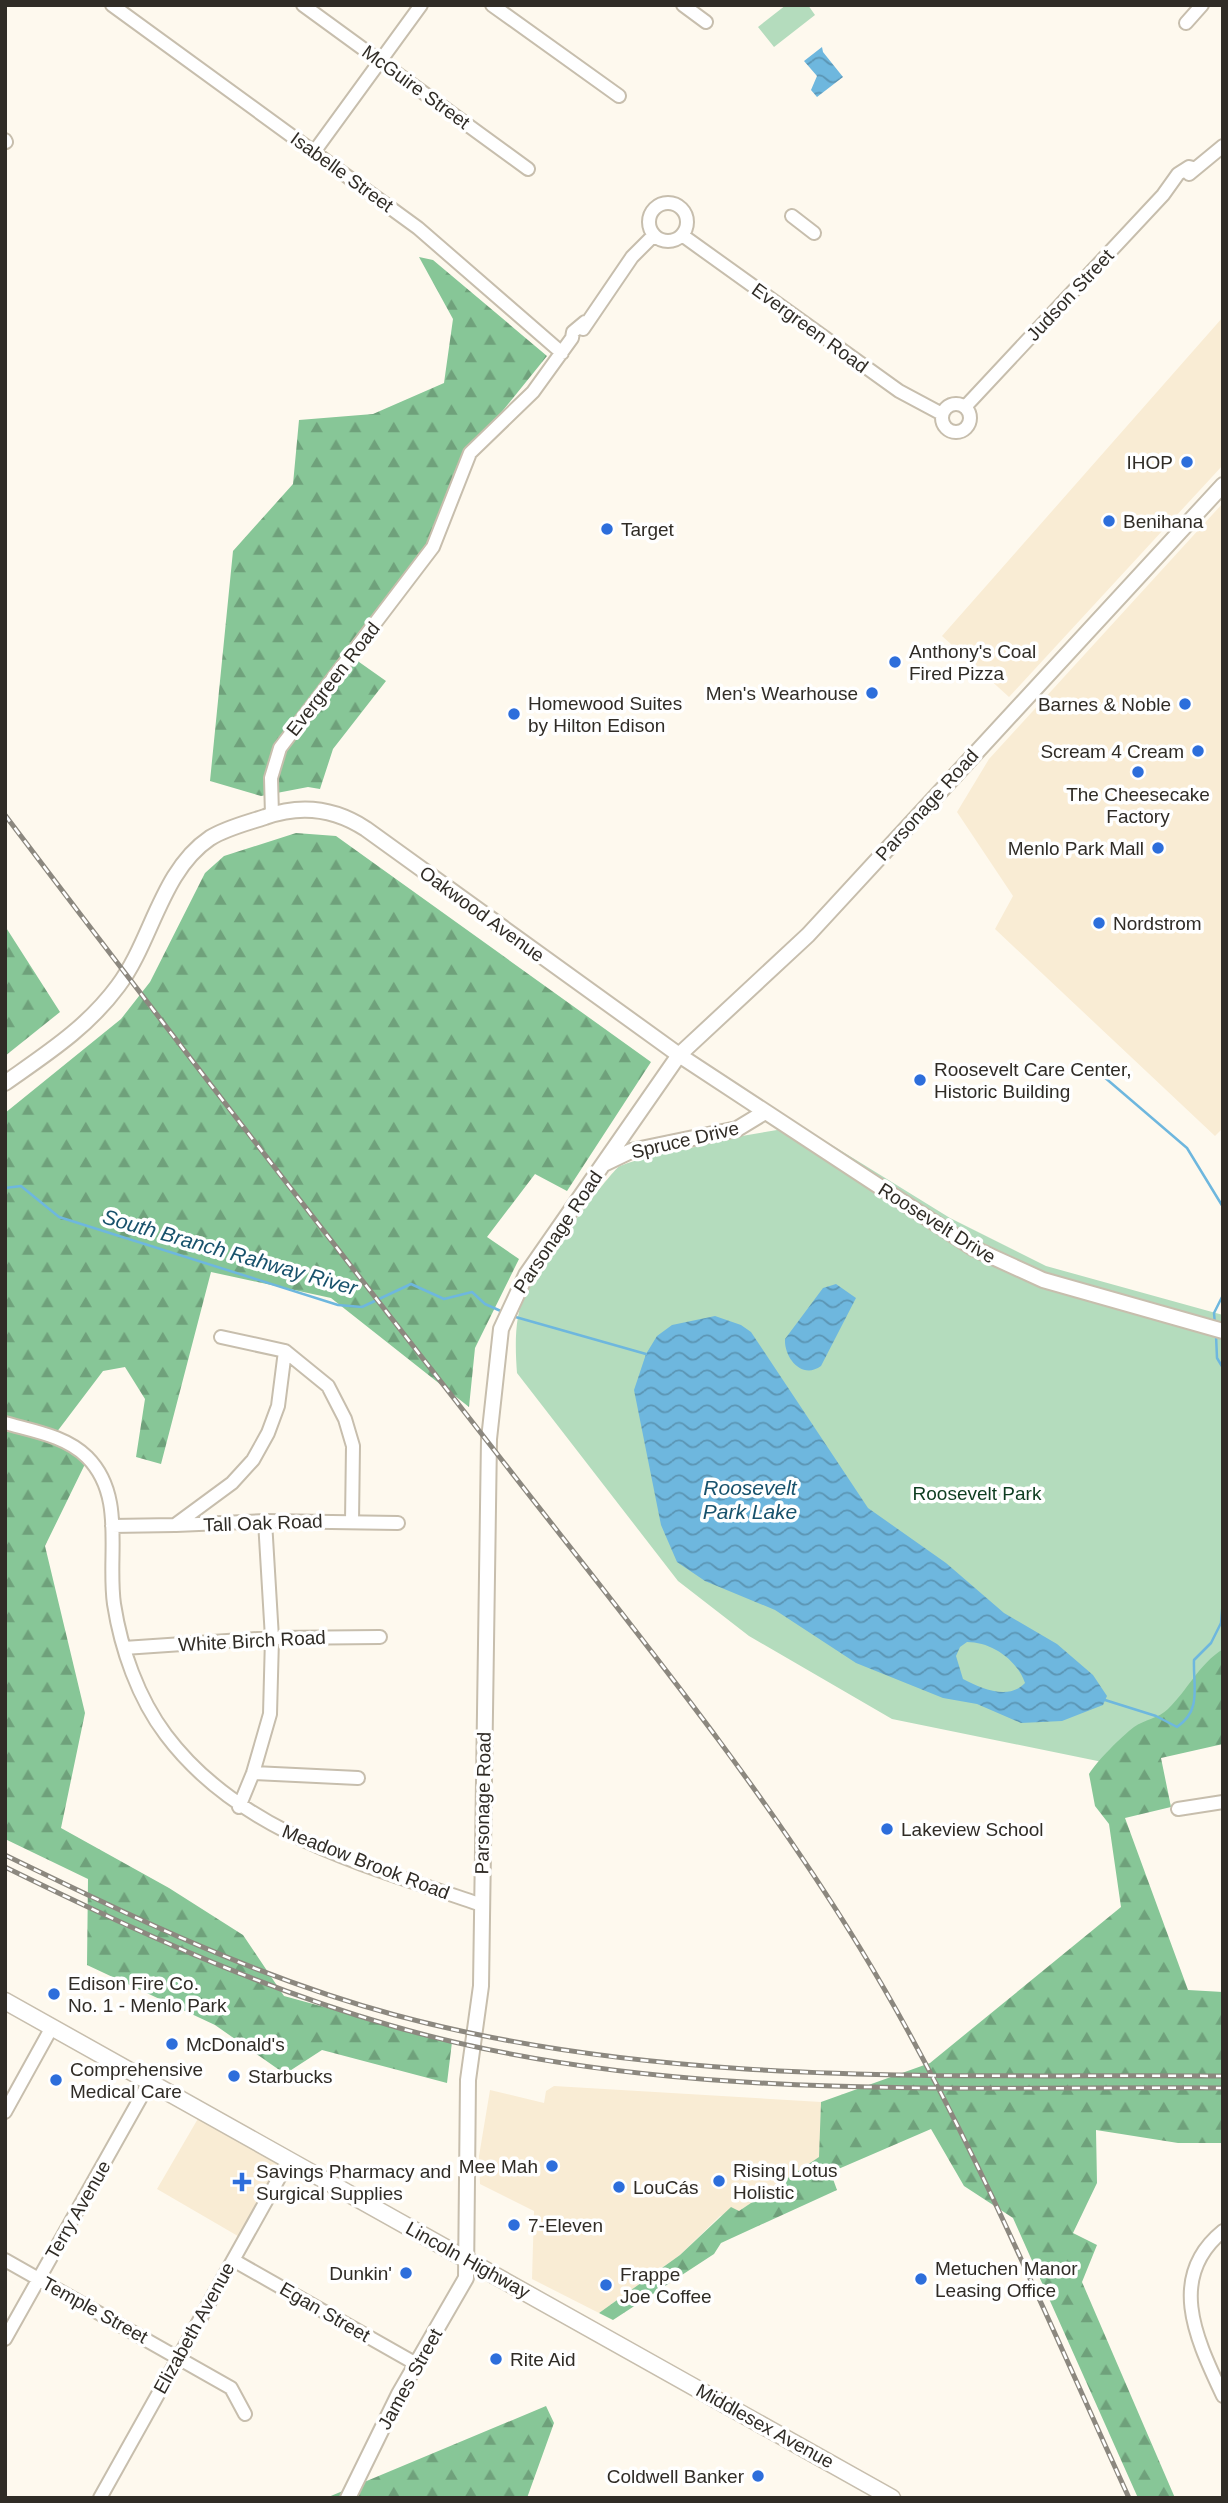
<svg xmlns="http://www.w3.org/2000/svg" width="1228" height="2503" font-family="Helvetica,sans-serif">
<defs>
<pattern id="forest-firs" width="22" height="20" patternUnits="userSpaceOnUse" patternTransform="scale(1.75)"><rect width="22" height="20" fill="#87c697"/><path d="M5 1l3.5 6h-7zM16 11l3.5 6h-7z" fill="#6fa17b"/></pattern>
<pattern id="water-waves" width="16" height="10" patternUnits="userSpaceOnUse" patternTransform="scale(1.75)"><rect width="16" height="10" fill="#6eb7de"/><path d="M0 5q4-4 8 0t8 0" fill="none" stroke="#5b95b4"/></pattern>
</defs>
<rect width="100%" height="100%" fill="#fef9ee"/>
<path fill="#f9ecd4" d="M 1223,317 L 1223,465 L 1009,697 L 942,636 Z
M 1223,503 L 1223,1128 L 1215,1136 L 995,929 L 1013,896 L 957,812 L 989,759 Z
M 554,2086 L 821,2102 L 820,2157 L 739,2211 L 720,2216 L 680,2255 L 599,2313 L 532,2279 L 534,2211 L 480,2184 L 479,2156 L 490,2090 L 544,2103 L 546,2091 Z
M 203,2110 L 289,2160 L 243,2239 L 157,2189 Z"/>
<path fill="#b4dcbd" d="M 786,5 L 808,5 L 815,15 L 774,47 L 758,27 Z
M 752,1126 L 736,1137 L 801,1126 L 950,1218 L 1046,1266 L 1223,1315 L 1223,1743 L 1122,1766 L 892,1719 L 749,1636 L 678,1581 L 517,1373 C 515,1346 514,1314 527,1289 C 535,1274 611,1170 620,1166 C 662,1149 713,1150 752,1126 Z"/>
<path fill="url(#forest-firs)" d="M 419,257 L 433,260 L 547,356 L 466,456 L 434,546 L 352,657 L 386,681 L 333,749 L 320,789 L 308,787 L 261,796 L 210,781 L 233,551 L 293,484 L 299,420 L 373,414 L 444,383 L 453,319 Z
M 296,833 L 336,836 L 651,1062 L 567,1191 L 535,1174 L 487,1237 L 519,1259 L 475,1348 L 469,1407 L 331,1298 L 211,1272 L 161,1464 L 136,1457 L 145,1399 L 125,1367 L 103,1371 L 53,1437 L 87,1460 L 45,1546 L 85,1713 L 61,1828 L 169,1888 L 243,1935 L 284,1996 L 452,2042 L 447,2083 L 322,2050 L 285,2074 L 215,2025 L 87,1965 L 88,1879 L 5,1839 L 5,1113 L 121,1019 L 150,982 L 205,873 L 224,856 Z
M 5,926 L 60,1012 L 5,1056 Z
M 1223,1649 L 1223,1744 L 1161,1758 L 1171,1807 L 1125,1818 L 1188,1990 L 1223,1992 L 1223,2143 L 1178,2143 L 1096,2130 L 1097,2183 L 1073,2233 L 1097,2245 L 1082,2282 L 1175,2498 L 1138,2498 L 1013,2218 L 964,2186 L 931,2129 L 836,2170 L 839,2176 L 833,2179 L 837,2190 L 721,2243 L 714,2254 L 613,2320 L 599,2313 L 680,2255 L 731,2207 L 739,2211 L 819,2157 L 821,2102 L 930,2063 L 1121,1907 L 1109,1824 L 1095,1806 L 1089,1774 C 1097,1761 1121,1737 1134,1727 C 1144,1720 1159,1718 1168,1709 C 1187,1691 1199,1664 1223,1649 Z
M 546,2406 L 554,2423 L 527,2498 L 326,2498 Z"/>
<path fill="url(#water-waves)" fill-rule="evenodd" d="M 822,47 L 823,52 L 843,77 L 817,97 L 811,90 L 817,76 L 804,61 Z
M 836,1284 L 856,1298 L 821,1366 C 802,1380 784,1358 785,1339 L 823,1288 Z
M 715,1316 L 741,1325 L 751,1332 L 868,1508 L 946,1563 L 1004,1613 L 1057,1644 L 1093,1675 L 1107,1696 L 1103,1705 L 1062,1721 L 1021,1723 L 977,1704 L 943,1698 L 856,1663 L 775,1610 L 705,1581 L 677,1562 L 661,1525 L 634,1390 L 646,1354 L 657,1336 L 672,1325 ZM 967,1642 C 992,1642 1017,1660 1025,1683 C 1008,1701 981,1688 963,1679 L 956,1656 L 960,1647 Z"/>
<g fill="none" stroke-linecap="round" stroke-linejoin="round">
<path stroke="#6eb7de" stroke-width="2.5" d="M 1096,1070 L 1187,1148 L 1223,1207
M 5,1188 L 21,1186 L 59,1217 L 338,1305 L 362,1307 L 411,1284 L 444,1299 L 472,1292 L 485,1304 L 503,1312
M 512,1316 L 646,1354
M 1215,1325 L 1214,1313 L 1223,1295
M 1216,1335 L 1217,1358 L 1223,1368
M 1105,1700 L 1156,1716 L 1177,1727 C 1202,1710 1193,1687 1194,1660 L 1211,1643 L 1221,1623 L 1223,1599"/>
<defs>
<path id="minor" d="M 112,5 L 418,228 L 562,353
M 303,5 L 528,169
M 492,5 L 619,96
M 683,5 L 706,22
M 1186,23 L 1202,5
M 5,140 L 6,142
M 314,152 L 421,5
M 1189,174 L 1223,146
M649 222a19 19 0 1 1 38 0a19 19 0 1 1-38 0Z
M 792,216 L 814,233
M 682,235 L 899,391 L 942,414
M 583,329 L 632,257 L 654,235
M942 418a14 14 0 1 1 28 0a14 14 0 1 1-28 0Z
M 965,407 L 1163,195 L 1178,174 L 1189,167 L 1193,168
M 272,815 L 271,778 L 280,748 L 433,547 L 470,453 L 533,392 L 572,338 L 573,332 L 585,322
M 221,1337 L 285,1351 L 328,1386 L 345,1419 L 353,1446 L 352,1521
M 5,1423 C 33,1431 66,1436 87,1457 C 126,1496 107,1555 114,1604 C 121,1649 138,1698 166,1735 C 241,1835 369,1866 482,1905
M 176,1525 L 265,1521 L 398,1523
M 112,1526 L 175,1525 L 232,1483 L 253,1460 L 268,1433 L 278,1406 L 285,1351
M 124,1648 L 272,1638 L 380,1637
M 253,1773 L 358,1778
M 239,1807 L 253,1773 L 270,1714 L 272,1638 L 265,1521
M 1178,1809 L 1223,1802
M 5,2112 L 52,2027
M 1223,2231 C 1165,2278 1198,2342 1223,2396
M 5,2260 L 231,2388 L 245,2414
M 233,2260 L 418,2365
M 5,2339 L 150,2081
M 100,2498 L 289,2160"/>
<path id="tertiary" d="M 5,1083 C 46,1054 87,1028 118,986 C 152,941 161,871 210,838 C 226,828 247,823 265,817 C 301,804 334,808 366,829 L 679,1055 L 973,1248 L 1043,1280 L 1223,1331
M 604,1164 L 631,1151 L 737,1129 L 765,1112
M 348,2498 L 399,2394 L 466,2278 L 468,2080 L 481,1986 L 489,1439 L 501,1329 L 526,1275 L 679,1055 L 808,935 L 1223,485"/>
<path id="secondary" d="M 5,2001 L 892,2498"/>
</defs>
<use href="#minor" stroke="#c7bead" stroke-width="16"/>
<use href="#tertiary" stroke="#c7bead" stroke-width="18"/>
<use href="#secondary" stroke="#c7bead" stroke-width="19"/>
<use href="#minor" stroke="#fff" stroke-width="12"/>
<use href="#tertiary" stroke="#fff" stroke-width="14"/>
<use href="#secondary" stroke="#fff" stroke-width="16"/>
<defs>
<path id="rail" d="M 5,815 C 165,1027 328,1237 491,1446 C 618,1610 752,1771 860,1948 C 966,2122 1044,2312 1129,2498
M 5,1855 C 132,1917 258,1978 395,2015 C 665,2088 947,2074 1223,2076
M 5,1867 C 131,1929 255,1986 389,2025 C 656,2103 948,2086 1223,2088"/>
</defs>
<use href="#rail" stroke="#8c887f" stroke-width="5"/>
<use href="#rail" stroke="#fff" stroke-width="2.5" stroke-dasharray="8" stroke-linecap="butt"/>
</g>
<g fill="#2d6edb" stroke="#fff" stroke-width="2.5">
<circle cx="1187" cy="462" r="7"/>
<circle cx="1109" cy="521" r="7"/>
<circle cx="607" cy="529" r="7"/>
<circle cx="895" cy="662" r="7"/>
<circle cx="872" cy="693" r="7"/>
<circle cx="1185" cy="704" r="7"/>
<circle cx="514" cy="714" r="7"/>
<circle cx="1198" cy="751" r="7"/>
<circle cx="1138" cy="772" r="7"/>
<circle cx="1158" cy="848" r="7"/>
<circle cx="1099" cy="923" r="7"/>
<circle cx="920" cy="1080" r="7"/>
<circle cx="887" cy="1829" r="7"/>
<circle cx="54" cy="1994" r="7"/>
<circle cx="172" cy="2044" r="7"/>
<circle cx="234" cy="2076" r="7"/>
<circle cx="56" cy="2080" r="7"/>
<circle cx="552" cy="2166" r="7"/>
<circle cx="719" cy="2181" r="7"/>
<path d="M238.5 2171.5h7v7h7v7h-7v7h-7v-7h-7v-7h7z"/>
<circle cx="619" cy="2187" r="7"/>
<circle cx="514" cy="2225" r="7"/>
<circle cx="406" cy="2273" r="7"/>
<circle cx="921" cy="2279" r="7"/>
<circle cx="606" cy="2285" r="7"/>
<circle cx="496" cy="2359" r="7"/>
<circle cx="758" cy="2476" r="7"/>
</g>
<g text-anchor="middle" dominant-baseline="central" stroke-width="7" stroke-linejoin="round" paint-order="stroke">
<g font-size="19" fill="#302c26" stroke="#fff">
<text transform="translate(416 87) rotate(36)">McGuire Street</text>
<text transform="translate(342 172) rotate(36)">Isabelle Street</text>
<text transform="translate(1070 295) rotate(-47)">Judson Street</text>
<text transform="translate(810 328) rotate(36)">Evergreen Road</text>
<text transform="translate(333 679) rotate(-52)">Evergreen Road</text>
<text transform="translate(927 805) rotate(-48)">Parsonage Road</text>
<text transform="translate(482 914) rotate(36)">Oakwood Avenue</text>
<text transform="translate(685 1140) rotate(-13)">Spruce Drive</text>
<text transform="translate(937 1223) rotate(32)">Roosevelt Drive</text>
<text transform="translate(558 1232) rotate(-56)">Parsonage Road</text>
<text transform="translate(263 1523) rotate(-2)">Tall Oak Road</text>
<text transform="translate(252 1641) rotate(-3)">White Birch Road</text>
<text transform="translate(483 1803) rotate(-89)">Parsonage Road</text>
<text transform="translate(366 1862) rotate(21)">Meadow Brook Road</text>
<text transform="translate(78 2210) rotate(-60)">Terry Avenue</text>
<text transform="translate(468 2260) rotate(29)">Lincoln Highway</text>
<text transform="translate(95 2310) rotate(29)">Temple Street</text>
<text transform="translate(325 2312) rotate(30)">Egan Street</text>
<text transform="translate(194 2328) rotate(-61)">Elizabeth Avenue</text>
<text transform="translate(410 2379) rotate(-61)">James Street</text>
<text transform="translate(765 2426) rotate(29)">Middlesex Avenue</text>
</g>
<g font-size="19" fill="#302c26" stroke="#fff" text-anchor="start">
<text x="1173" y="462" text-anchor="end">IHOP</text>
<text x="1123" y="521">Benihana</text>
<text x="621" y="529">Target</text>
<text x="909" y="651">Anthony's Coal<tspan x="909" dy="22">Fired Pizza</tspan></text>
<text x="858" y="693" text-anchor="end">Men's Wearhouse</text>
<text x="528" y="703">Homewood Suites<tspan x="528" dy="22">by Hilton Edison</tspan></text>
<text x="1171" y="704" text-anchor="end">Barnes &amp; Noble</text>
<text x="1184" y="751" text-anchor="end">Scream 4 Cream</text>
<text x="1138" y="794" text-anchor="middle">The Cheesecake<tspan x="1138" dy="22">Factory</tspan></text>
<text x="1144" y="848" text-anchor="end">Menlo Park Mall</text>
<text x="1113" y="923">Nordstrom</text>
<text x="934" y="1069">Roosevelt Care Center,<tspan x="934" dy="22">Historic Building</tspan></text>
<text x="901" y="1829">Lakeview School</text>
<text x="68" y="1983">Edison Fire Co.<tspan x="68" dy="22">No. 1 - Menlo Park</tspan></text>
<text x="186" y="2044">McDonald's</text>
<text x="70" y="2069">Comprehensive<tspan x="70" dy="22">Medical Care</tspan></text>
<text x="248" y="2076">Starbucks</text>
<text x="538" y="2166" text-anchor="end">Mee Mah</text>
<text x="733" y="2170">Rising Lotus<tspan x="733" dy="22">Holistic</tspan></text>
<text x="256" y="2171">Savings Pharmacy and<tspan x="256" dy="22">Surgical Supplies</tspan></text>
<text x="633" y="2187">LouCás</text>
<text x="528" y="2225">7-Eleven</text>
<text x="935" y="2268">Metuchen Manor<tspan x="935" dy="22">Leasing Office</tspan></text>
<text x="392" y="2273" text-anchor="end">Dunkin'</text>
<text x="620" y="2274">Frappe<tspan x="620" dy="22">Joe Coffee</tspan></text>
<text x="510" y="2359">Rite Aid</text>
<text x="744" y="2476" text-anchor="end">Coldwell Banker</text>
</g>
<g font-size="19" fill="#0d3d20" stroke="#fff">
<text x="977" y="1493">Roosevelt Park</text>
</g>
<g font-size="21" font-style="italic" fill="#18526c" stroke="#fff">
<text transform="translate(230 1252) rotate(16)">South Branch Rahway River</text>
<text x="750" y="1487">Roosevelt<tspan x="750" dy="24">Park Lake</tspan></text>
</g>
</g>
<rect width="1228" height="2503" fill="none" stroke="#302c26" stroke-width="14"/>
</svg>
